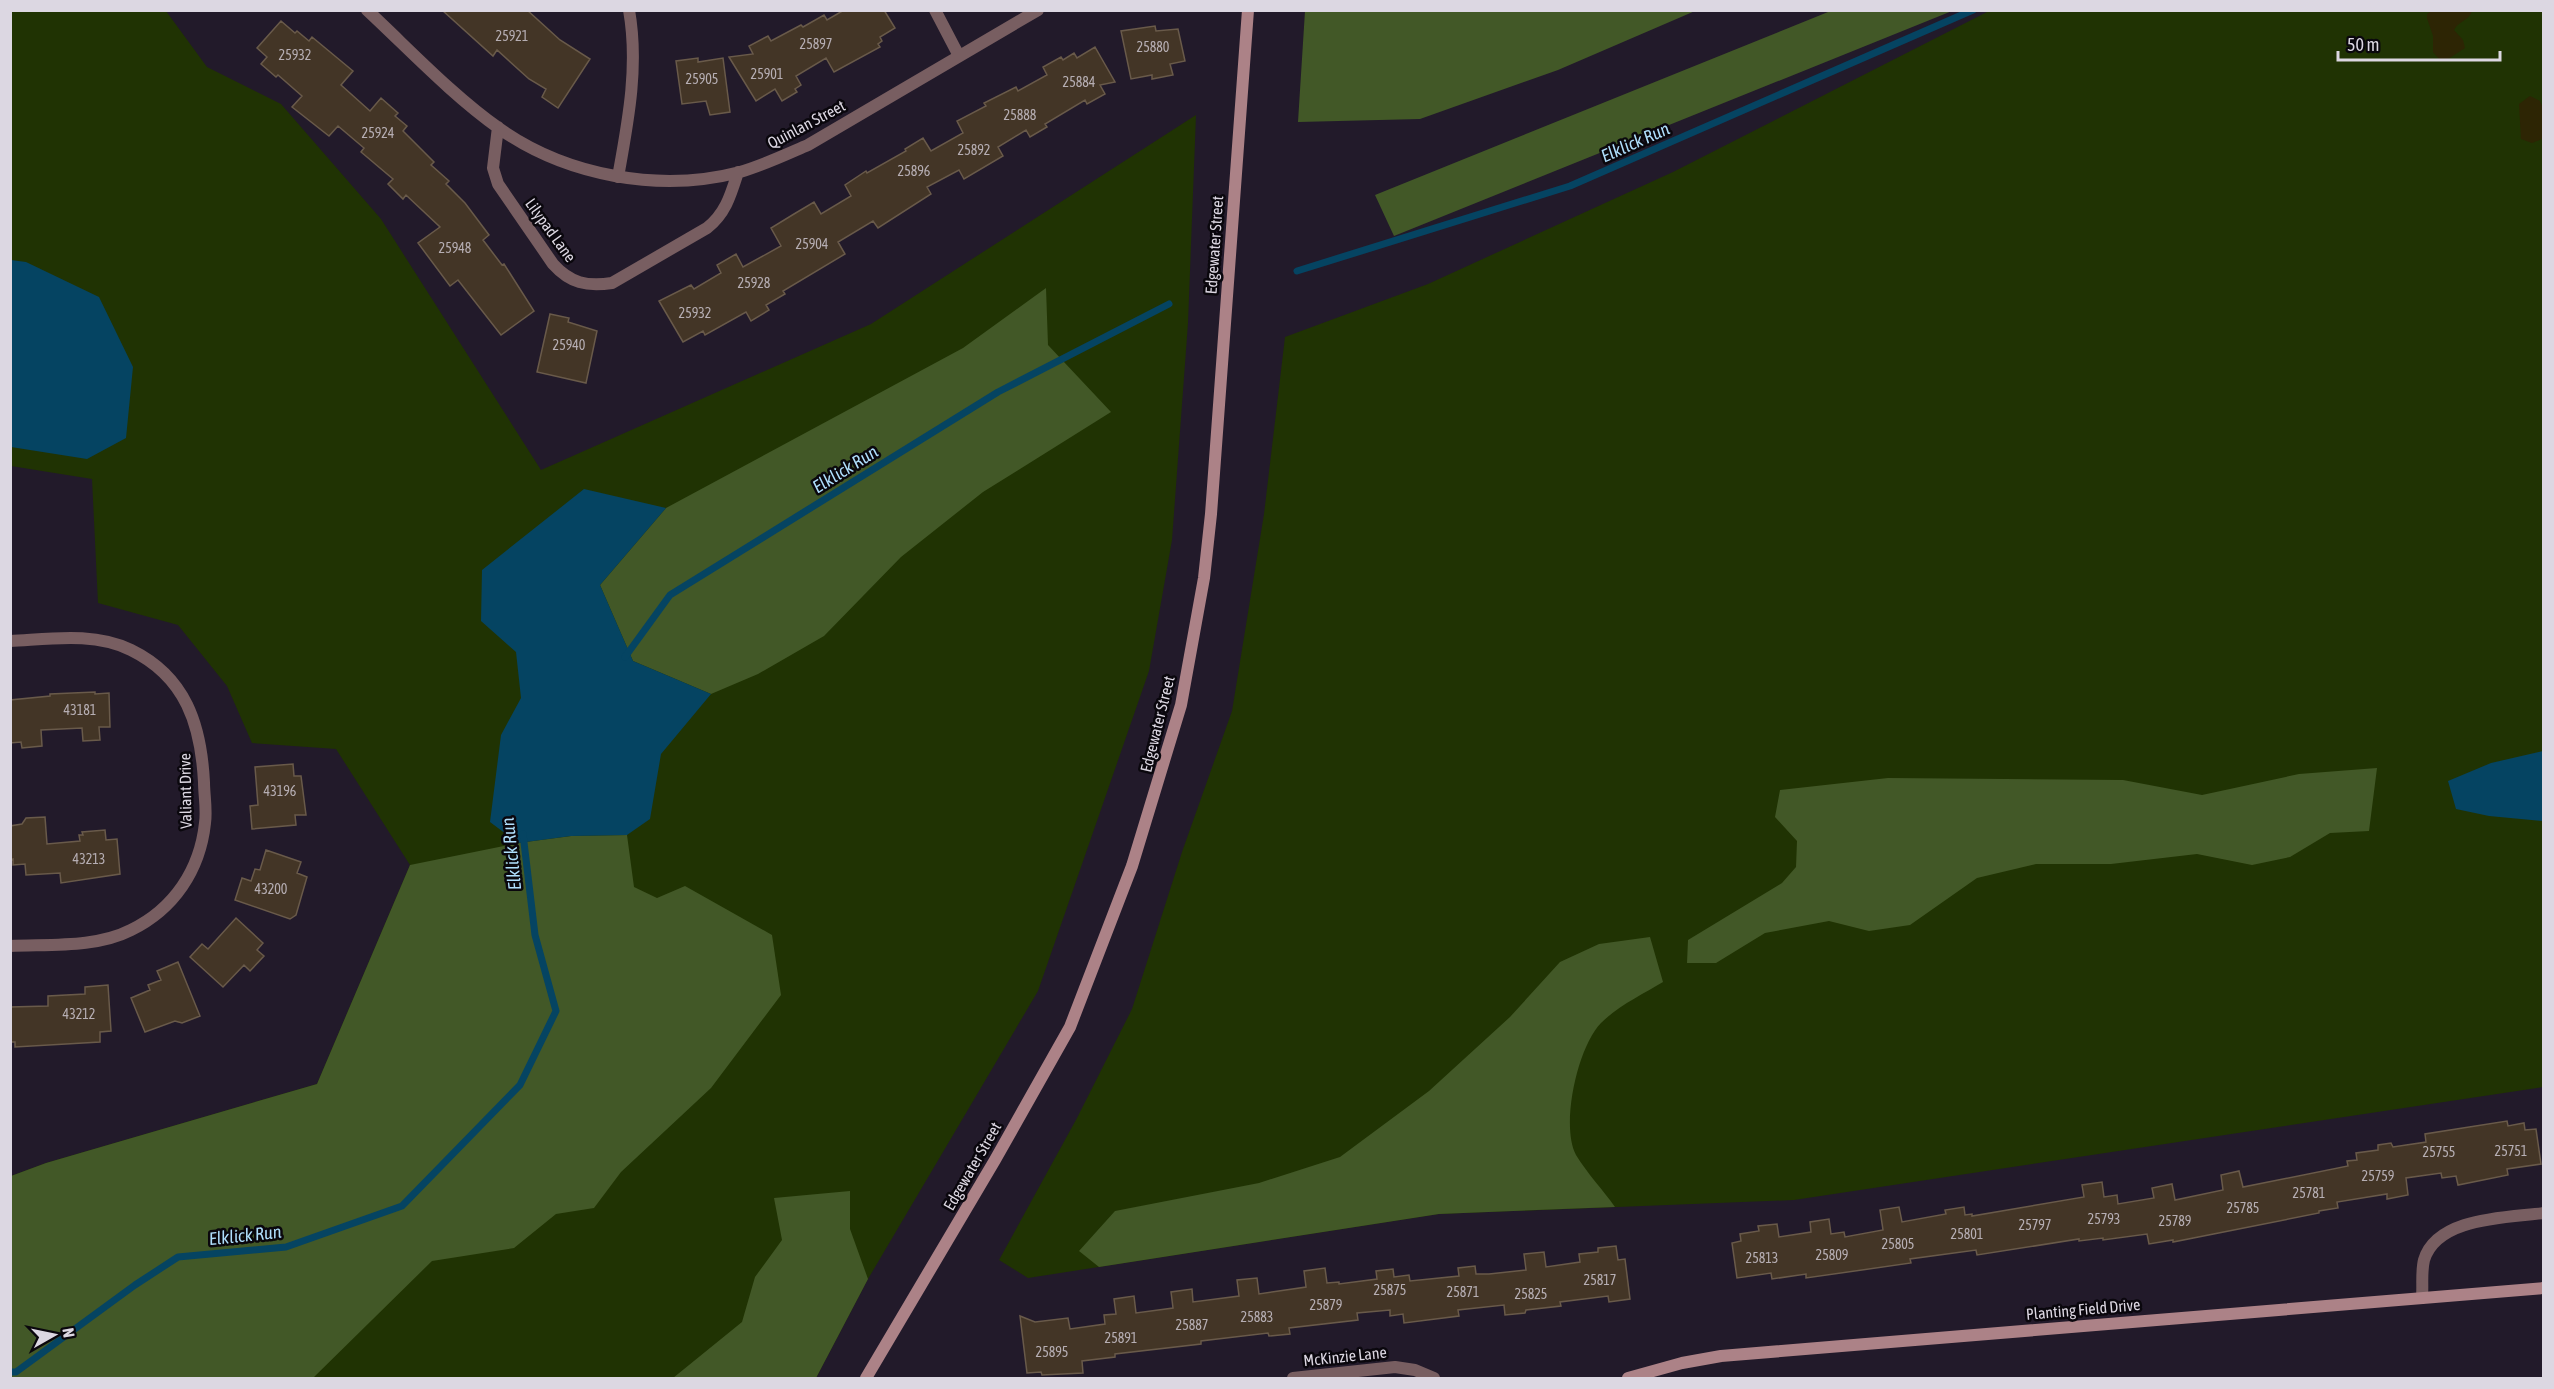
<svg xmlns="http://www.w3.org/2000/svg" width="2554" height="1389" font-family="'Asap Condensed',sans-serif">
<rect width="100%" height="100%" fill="#221a2a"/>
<path fill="#203303" d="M 10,11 L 166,11 L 207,67 L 281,104 L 381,219 L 541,470 L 871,324 L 1196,115 L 1188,323 L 1172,540 L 1149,671 L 1038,991 L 868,1279 L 816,1378 L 11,1378 L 11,1176 L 46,1163 L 317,1084 L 410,865 L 336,749 L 252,743 L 227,686 L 178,625 L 98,603 L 92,479 L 11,466 Z
M 1989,11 L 2543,11 L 2543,1087 L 1794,1200 L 1439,1214 L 1028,1278 L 999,1260 L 1077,1118 L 1132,1009 L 1182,852 L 1232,711 L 1264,514 L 1285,337 L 1428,284 L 1673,172 Z"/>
<path fill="#425827" d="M 1833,10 L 1952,11 L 1394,236 L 1375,195 Z
M 1305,11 L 1305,10 L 1695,11 L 1558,70 L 1420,119 L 1298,122 Z
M 1046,288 L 1048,345 L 1111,412 L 983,492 L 901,557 L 824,636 L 758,674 L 711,694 L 633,661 L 600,585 L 666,508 L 963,348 Z
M 2377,768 L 2369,831 L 2330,833 L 2290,857 L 2252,865 L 2197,854 L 2111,864 L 2036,864 L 1977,878 L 1910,925 L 1869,931 L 1829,921 L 1765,933 L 1716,963 L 1687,963 L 1688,940 L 1782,883 L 1796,867 L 1797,841 L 1775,817 L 1780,790 L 1888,778 L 2123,780 L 2202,795 L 2299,774 Z
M 627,835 L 634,887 L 657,898 L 685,886 L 772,935 L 781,995 L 711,1088 L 621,1172 L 594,1208 L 556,1214 L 514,1248 L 432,1261 L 313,1378 L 11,1378 L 11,1176 L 46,1163 L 317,1084 L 410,865 L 518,843 L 571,836 Z
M 1650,937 L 1663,982 C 1643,994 1618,1006 1601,1023 C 1578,1046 1560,1125 1576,1155 C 1587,1173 1603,1190 1615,1207 L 1439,1214 L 1099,1267 L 1079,1251 L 1115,1211 L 1259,1183 L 1340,1157 L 1429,1091 L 1510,1017 L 1560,962 L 1599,944 Z
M 850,1191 L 850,1229 L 868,1279 L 816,1378 L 673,1378 L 742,1322 L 755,1277 L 782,1240 L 774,1198 Z"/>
<path fill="#2d2504" d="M 2433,10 L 2472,11 C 2469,21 2458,21 2454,30 L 2463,40 L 2465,48 L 2448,59 L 2439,59 L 2433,52 L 2433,36 L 2427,18 L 2427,14 Z
M 2530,96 L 2540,101 L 2543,108 L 2542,139 L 2532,143 L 2521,139 L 2519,104 Z"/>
<path fill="#054462" d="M 11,260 L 26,262 L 99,297 L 133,367 L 126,438 L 87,459 L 11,447 Z
M 584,489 L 666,508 L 600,585 L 633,661 L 711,694 L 661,754 L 650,819 L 627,835 L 571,836 L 518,843 L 490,822 L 501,735 L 521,698 L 516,652 L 481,621 L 482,570 Z
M 2543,751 L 2543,821 L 2489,816 L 2456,809 L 2448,781 L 2491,763 Z"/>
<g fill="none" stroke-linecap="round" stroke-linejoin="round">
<path stroke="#054462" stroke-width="7" d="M 1297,271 L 1570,186 L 1973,10
M 625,657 L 670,595 L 998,392 L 1169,304
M 10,1372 L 16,1372 L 135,1285 L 178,1257 L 286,1247 L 402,1206 L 520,1085 L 556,1011 L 535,935 L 523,834"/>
</g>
<path fill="#433526" stroke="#695a4a" stroke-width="1.5" d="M 442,10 L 527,10 L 560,40 L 590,59 L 558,108 L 542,97 L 546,89 L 529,79 L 497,50 L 493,56 Z
M 844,10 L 884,10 L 895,28 L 880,37 L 882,41 L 878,44 L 880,47 L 834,72 L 826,58 L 796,76 L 801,85 L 795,89 L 797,92 L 782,101 L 775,89 L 756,101 L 729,57 L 753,54 L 749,46 L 768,36 L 771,41 L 801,25 L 803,27 L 824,15 L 827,20 Z
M 281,21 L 295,33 L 297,31 L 309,41 L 312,37 L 353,71 L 341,85 L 370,111 L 381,98 L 398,113 L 395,116 L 407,126 L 403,131 L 434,162 L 431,165 L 449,181 L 446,184 L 465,203 L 489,235 L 483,240 L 502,265 L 504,264 L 534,311 L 501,335 L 458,280 L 450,286 L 418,243 L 440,227 L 406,195 L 403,199 L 388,184 L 393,179 L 361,152 L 364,148 L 338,126 L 329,136 L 292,107 L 302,96 L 278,75 L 276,77 L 261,64 L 267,57 L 257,48 Z
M 1155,26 L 1156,31 L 1178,29 L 1185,61 L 1170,64 L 1173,75 L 1152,79 L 1152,75 L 1131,79 L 1121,31 Z
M 1095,47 L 1115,82 L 1100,85 L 1105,94 L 1087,104 L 1085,100 L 1045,124 L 1047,127 L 1030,137 L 1026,130 L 998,147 L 1003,156 L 964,179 L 959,170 L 927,187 L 931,194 L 878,228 L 873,221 L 838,242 L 845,254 L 783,291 L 785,294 L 766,305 L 769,310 L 751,321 L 746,312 L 705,335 L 703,331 L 683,342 L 659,301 L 691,285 L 694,289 L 721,273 L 717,265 L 736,254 L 743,267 L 781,246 L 771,228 L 794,214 L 814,202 L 821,214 L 851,196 L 845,185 L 866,171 L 867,173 L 906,151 L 905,149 L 923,138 L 931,151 L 963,133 L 957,121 L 986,106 L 984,103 L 1016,87 L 1018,91 L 1047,75 L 1043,67 L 1061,57 L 1063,60 L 1074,53 L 1077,58 Z
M 698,58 L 698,62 L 723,58 L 730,112 L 710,115 L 706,101 L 682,104 L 676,61 Z
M 550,314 L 569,318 L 568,322 L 597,331 L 586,383 L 537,372 Z
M 95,692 L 95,694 L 109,693 L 110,727 L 99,727 L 100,740 L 83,741 L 82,728 L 41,730 L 42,746 L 22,748 L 21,742 L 10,743 L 10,700 L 50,696 L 50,694 Z
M 293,764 L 294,776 L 301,776 L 306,815 L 295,815 L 296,825 L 252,829 L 250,806 L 258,805 L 255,767 Z
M 45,817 L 47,844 L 80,841 L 79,835 L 83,835 L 82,832 L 105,830 L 106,840 L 117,839 L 120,874 L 61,883 L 60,873 L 26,875 L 25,864 L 13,865 L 13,859 L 10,860 L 10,826 L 22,824 L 26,818 Z
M 266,850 L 301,862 L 297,873 L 307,877 L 296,915 L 290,919 L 235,900 L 242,878 L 251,881 L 255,869 L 260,870 Z
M 236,918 L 263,943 L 257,950 L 264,956 L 250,971 L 244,965 L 223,987 L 190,957 L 202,944 L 208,949 Z
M 178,962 L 200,1016 L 182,1023 L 175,1021 L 145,1032 L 131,998 L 150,990 L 148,985 L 161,980 L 157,971 Z
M 108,985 L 111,1031 L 100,1032 L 100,1042 L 15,1047 L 15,1042 L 10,1042 L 10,1007 L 48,1006 L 48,996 L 85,994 L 85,987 Z
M 2507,1121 L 2508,1126 L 2524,1123 L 2525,1130 L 2536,1129 L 2541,1164 L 2507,1169 L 2508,1175 L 2458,1185 L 2456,1176 L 2442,1178 L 2441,1173 L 2406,1178 L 2408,1195 L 2387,1199 L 2387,1194 L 2337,1202 L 2338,1208 L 2319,1211 L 2319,1213 L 2173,1242 L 2173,1240 L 2149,1244 L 2147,1234 L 2103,1240 L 2103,1238 L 2079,1241 L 2079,1239 L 1977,1255 L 1976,1250 L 1910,1259 L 1911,1263 L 1806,1278 L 1806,1274 L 1772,1279 L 1771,1273 L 1737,1278 L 1732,1243 L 1741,1241 L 1740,1234 L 1759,1231 L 1758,1226 L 1777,1224 L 1779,1237 L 1811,1232 L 1810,1222 L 1829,1219 L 1831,1234 L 1844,1232 L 1845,1237 L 1883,1230 L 1880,1210 L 1899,1207 L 1902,1222 L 1946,1214 L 1945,1210 L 1964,1207 L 1965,1215 L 1972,1214 L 1972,1216 L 2084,1197 L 2082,1185 L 2102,1182 L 2104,1197 L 2117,1195 L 2118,1204 L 2154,1198 L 2152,1188 L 2172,1184 L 2175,1200 L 2223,1190 L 2221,1175 L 2239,1171 L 2243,1187 L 2348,1166 L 2347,1161 L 2357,1160 L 2356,1153 L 2378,1150 L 2378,1145 L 2391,1143 L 2393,1147 L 2426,1142 L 2425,1134 Z
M 1616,1246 L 1618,1260 L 1625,1259 L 1630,1299 L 1609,1302 L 1608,1296 L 1560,1302 L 1561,1306 L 1526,1310 L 1525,1313 L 1505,1315 L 1504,1305 L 1458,1310 L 1459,1316 L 1404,1323 L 1403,1314 L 1390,1316 L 1390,1310 L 1357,1313 L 1358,1320 L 1289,1328 L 1290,1334 L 1269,1336 L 1268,1333 L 1201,1341 L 1201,1344 L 1115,1354 L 1115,1357 L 1082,1361 L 1083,1373 L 1042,1375 L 1041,1372 L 1027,1373 L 1020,1316 L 1035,1322 L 1068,1318 L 1070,1329 L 1105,1324 L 1104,1315 L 1116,1314 L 1114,1299 L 1134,1296 L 1136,1313 L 1173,1308 L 1171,1292 L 1192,1289 L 1193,1302 L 1239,1296 L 1237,1280 L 1257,1278 L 1259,1294 L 1306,1287 L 1304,1271 L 1325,1268 L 1327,1283 L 1339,1282 L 1339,1284 L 1377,1279 L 1376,1271 L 1393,1269 L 1394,1277 L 1409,1275 L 1410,1281 L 1459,1276 L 1458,1268 L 1475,1266 L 1476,1274 L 1489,1274 L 1526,1270 L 1524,1254 L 1544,1252 L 1546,1267 L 1580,1262 L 1579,1254 L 1598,1252 L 1598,1248 Z"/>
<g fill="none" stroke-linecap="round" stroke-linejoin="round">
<path stroke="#785e61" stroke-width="12" d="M 367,10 C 410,50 452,95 500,129 C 567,176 660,193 740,172 C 764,165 785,155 808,145 L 1038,10
M 935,10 L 959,56
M 498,127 L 493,168 L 498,184 L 553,264 C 570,283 587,287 612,283 L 707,228 C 726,213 731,194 738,172
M 618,177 C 628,122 639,66 629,10
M 10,641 C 51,639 94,632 131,650 C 186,677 201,725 204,782 C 204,795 207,810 205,823 C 200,870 174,909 131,930 C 96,948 49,944 10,946
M 2422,1298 C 2423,1286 2421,1272 2424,1260 C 2437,1217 2506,1218 2544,1213
M 1293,1378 L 1395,1367 L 1415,1370 L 1434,1378"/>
<path stroke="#ac8287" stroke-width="12" d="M 866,1378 L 995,1160 L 1070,1027 L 1132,866 L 1181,705 L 1204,578 L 1211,514 L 1248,10
M 1628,1378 L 1682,1363 L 1721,1356 L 2544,1288"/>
</g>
<g text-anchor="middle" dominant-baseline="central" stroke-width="5" stroke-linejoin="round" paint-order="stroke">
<g font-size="14" fill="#b6aeb3">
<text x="512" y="36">25921</text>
<text x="816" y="44">25897</text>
<text x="1153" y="47">25880</text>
<text x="295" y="55">25932</text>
<text x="767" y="74">25901</text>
<text x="702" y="79">25905</text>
<text x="1079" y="82">25884</text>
<text x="1020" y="115">25888</text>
<text x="378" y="133">25924</text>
<text x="974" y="150">25892</text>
<text x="914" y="171">25896</text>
<text x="812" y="244">25904</text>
<text x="455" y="248">25948</text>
<text x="754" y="283">25928</text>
<text x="695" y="313">25932</text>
<text x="569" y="345">25940</text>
<text x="80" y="710">43181</text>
<text x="280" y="791">43196</text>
<text x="89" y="859">43213</text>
<text x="271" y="889">43200</text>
<text x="79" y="1014">43212</text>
<text x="2511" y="1151">25751</text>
<text x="2439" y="1152">25755</text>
<text x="2378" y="1176">25759</text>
<text x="2309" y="1193">25781</text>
<text x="2243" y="1208">25785</text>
<text x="2104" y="1219">25793</text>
<text x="2175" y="1221">25789</text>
<text x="2035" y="1225">25797</text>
<text x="1967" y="1234">25801</text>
<text x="1898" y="1244">25805</text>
<text x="1832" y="1255">25809</text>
<text x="1762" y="1258">25813</text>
<text x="1600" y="1280">25817</text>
<text x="1390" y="1290">25875</text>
<text x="1463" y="1292">25871</text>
<text x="1531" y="1294">25825</text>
<text x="1326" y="1305">25879</text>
<text x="1257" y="1317">25883</text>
<text x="1192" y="1325">25887</text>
<text x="1121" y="1338">25891</text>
<text x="1052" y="1352">25895</text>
</g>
<g font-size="16" fill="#dcd7e2" stroke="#0a070d">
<text transform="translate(806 124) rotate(-28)">Quinlan Street</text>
<text transform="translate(551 230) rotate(54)">Lilypad Lane</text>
<text transform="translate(1214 245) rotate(-86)">Edgewater Street</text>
<text transform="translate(1157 724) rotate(-76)">Edgewater Street</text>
<text transform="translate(185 791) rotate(-91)">Valiant Drive</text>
<text transform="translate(972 1166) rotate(-60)">Edgewater Street</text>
<text transform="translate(2083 1309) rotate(-5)">Planting Field Drive</text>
<text transform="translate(1345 1356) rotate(-6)">McKinzie Lane</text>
</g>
<g font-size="18" font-style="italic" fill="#afdefc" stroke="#0a070d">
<text transform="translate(1635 142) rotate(-24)">Elklick Run</text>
<text transform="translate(845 469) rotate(-32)">Elklick Run</text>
<text transform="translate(511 854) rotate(-96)">Elklick Run</text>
<text transform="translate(245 1235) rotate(-6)">Elklick Run</text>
</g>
</g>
<rect width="2554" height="1389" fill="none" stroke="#dcd7e2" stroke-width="24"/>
<g transform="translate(54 1335) rotate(81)" stroke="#0a070d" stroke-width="4.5" paint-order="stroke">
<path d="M0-4.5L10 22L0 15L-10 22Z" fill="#dcd7e2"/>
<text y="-9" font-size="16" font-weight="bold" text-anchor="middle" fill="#dcd7e2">N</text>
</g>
<path d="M2338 51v9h162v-9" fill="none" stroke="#dcd7e2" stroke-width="3"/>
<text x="2347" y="51" font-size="18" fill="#dcd7e2" stroke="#0a070d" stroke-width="4.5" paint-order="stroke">50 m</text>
</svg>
